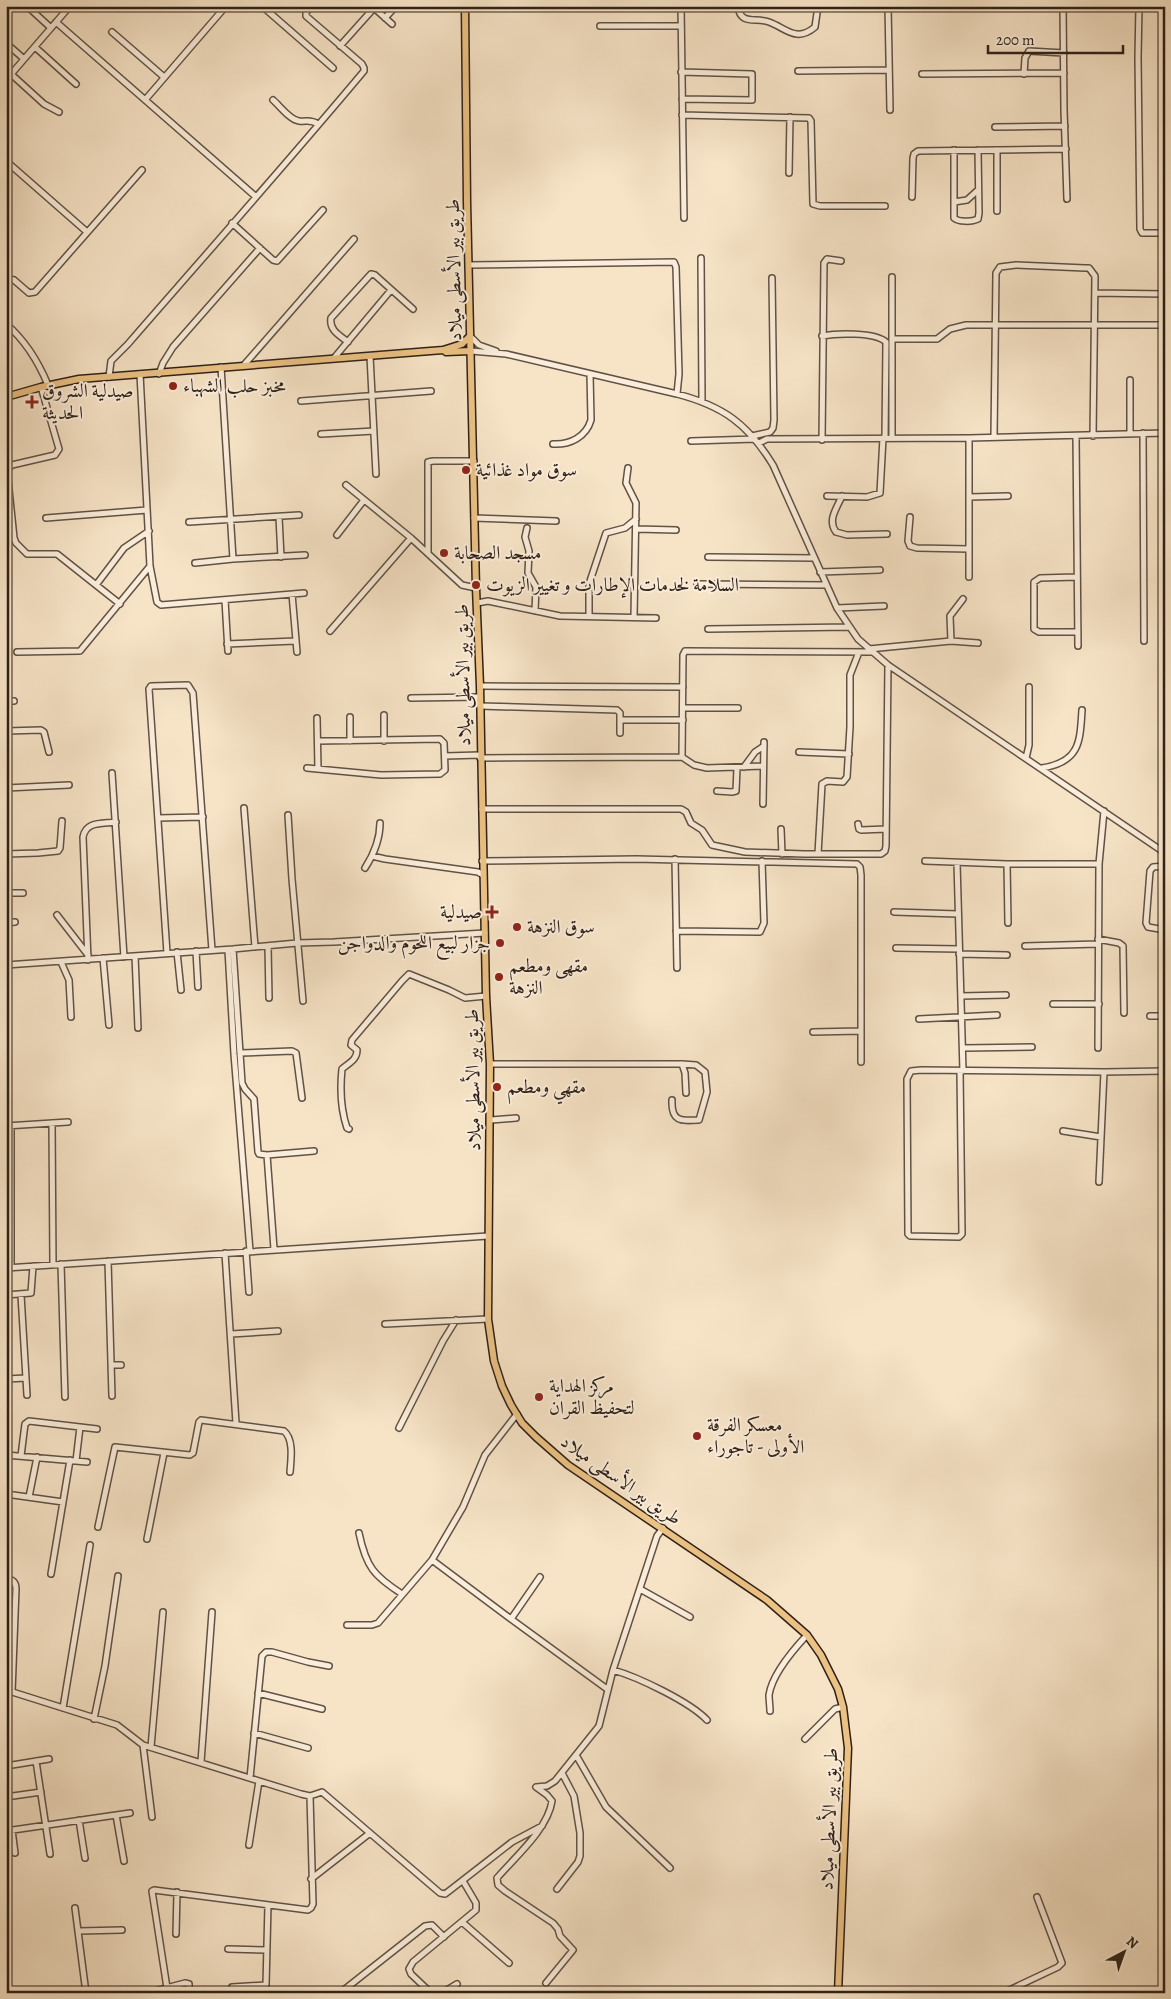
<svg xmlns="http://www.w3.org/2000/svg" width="1171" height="1999" font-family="Alegreya,Amiri,serif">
<rect width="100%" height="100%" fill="#f7e4c7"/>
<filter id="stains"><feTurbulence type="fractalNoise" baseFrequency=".004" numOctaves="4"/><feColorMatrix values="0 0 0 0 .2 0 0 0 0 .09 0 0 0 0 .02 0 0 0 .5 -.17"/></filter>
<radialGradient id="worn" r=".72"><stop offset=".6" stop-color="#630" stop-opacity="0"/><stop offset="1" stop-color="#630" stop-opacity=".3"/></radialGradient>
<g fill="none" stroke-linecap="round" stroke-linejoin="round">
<defs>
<path id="minor" d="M 27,6 L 51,28
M 262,6 L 333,68
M 591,6 L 591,8
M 681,6 L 684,218
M 738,6 C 740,26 756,17 769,22 C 786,28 796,43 815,27 L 818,6
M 888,6 L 890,110
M 1063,6 L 1064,110 L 1067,199
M 1139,6 L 1138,57 L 1140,229 L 1142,233 L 1165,233
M 373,7 L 392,24
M 385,18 L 396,6
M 56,22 L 255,196
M 600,26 L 681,26
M 112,32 L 164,77
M 6,43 L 24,59
M 340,46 L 374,8
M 35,47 L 76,84
M 798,71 L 889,70
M 681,72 L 752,74 L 752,100 L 682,99
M 11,74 L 44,104 L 59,112
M 922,74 L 1064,73
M 1024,74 L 1025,58 L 1029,51 L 1064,53
M 6,80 L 70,6
M 145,100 L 226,6
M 273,100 C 280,106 290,120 299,121 C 307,122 310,119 318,124
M 682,115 L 809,118 L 811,121 L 813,204 L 820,206 L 885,206
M 995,127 L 1065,126
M 954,150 L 954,218 C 958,222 972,222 978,219 L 979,213 L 978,150
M 997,150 L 997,211
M 6,161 L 87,232
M 789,173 L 790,117
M 912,197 L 913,158 L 914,154 L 918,151 L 1066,149
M 954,202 L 967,200 L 978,190
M 232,223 L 273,260 L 277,261 L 323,210
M 701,258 L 702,401
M 469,265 L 674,262 L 676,267 L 679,374 L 677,394
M 892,277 L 892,438
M 6,278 L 14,280 L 29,293 L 35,292 L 142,170
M 1095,293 L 1165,294
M 6,324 C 26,341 38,361 48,385
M 470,336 L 479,345 L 496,351
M 822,336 C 837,333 875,332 886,342 L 885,438
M 892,339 L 937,339 L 950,329 L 966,325 L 1165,325
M 348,342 C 339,335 329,330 331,318 L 371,274 L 375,275 L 413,309
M 471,351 L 506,354 L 677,394 C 723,406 748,424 773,465 L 837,608 L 858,639 L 888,665 L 1165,853
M 370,356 L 376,474
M 334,358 L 391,290
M 244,365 L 354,239
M 221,367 L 233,559 L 305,555
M 140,374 L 150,566 L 157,602 L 161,605 L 304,593
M 159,374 L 163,363 L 173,347 L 260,248
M 109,377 L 111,361 L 128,344 C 207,253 287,163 364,71 L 364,68 L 362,64 L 306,16 L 306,13 L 311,6
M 1130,380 L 1130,434
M 41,387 L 59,449 L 55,455 L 12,465 L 7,470 L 14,538 L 16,543 L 27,554 L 57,554 L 120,604
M 301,401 L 431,391
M 1143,433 L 1144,641
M 321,434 L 374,431
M 752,436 L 770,432 L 773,428 L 774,420 L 772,278
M 1076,436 L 1078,646
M 994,437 L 996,273 L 1000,267 L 1016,265 L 1085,268 L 1089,268 L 1095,276 L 1093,436
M 822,440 L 824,263 L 827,259 L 841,261
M 691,441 L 755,439
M 759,443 L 767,439 L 969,438 L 1165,433
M 553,444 C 570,445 586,437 591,420 L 590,374
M 628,468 L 626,483 L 636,503 L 634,617
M 346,485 L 411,538 L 462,585 L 476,588
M 827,496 L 867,497 L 880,493 L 883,438
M 842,496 C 837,508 827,520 836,532 L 847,535 L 887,534
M 969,497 L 1008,496
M 279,517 L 281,557
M 910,517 L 908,541 L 910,546 L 917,548 L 969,549
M 46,518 L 147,510
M 474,518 L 556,521
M 189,522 L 299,515
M 527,528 L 525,537 L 529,551 L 528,573 L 536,587 L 535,611
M 636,529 L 676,530
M 337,535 L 364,500
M 428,553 L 428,462 L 433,461 L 474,461
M 708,557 L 814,558
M 195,563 L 233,559
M 820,572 L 880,570
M 969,577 L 969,438
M 1077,577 L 1040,578 L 1034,582 L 1034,629 L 1039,632 L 1078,632
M 697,584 L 825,585
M 96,585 L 124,548 L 149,531
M 292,594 L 297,652
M 225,600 L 228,651
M 477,603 L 488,601 L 560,616 L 656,618
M 837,608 L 884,606
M 589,616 L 589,584 L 606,533 L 625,528 L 636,519
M 708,629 L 849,627
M 330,631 L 411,538
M 951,641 L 950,616 L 963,599
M 227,644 L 295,641
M 869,649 L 951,641 L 978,643
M 17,652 L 80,651 L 150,566
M 480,686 L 683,687
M 411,698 L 480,697
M 6,701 L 14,701
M 480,706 L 617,710 L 620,713 L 620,733
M 683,708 L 738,708
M 317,718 L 318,769
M 620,720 L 683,720
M 6,731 L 41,730 L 44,732 L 49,752
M 350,741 L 350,717
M 384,741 L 384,715
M 799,752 L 849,754
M 445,756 L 480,755
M 682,757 L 694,765 L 707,768 L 763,766
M 480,758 L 682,757 L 683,655 L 685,651 L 872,652
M 1026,758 L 1029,745 L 1029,687
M 744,767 L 755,752 L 764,746
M 307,768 L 381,775 L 440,774 L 445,770 L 444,743 L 440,739 L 318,741
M 1042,768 C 1080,762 1080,742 1082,710
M 112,773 L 124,957
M 6,788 L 69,785
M 717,791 L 732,792 L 736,791 L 737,768
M 763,804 L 764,742
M 244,808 L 255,947
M 482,809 L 681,809 L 686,812 L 691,823 L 702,830 L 712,845 L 745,852 L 804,854 L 881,854 L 885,851 L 886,846 L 888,665
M 288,815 L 292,879 L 303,1001
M 158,818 L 203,817
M 858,824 L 859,829 L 861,830 L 886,829
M 781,829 L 782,854
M 6,854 L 38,853 L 58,851 L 60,848 L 62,821
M 818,854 L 822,784 L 827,781 L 843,782 L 847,777 L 850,727 L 850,675 L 859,652
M 372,856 L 385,859 L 478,872 L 483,875
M 675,859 L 677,968
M 482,861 L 636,859 L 857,864 L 860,867 L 861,875 L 861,1062
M 925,861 L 1007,864 L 1099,864
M 957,863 L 963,1071
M 1007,864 L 1008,923
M 1165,866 L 1153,867 L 1150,871 L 1146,923 L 1148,927 L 1165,930
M 365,868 C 374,854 380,840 380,823
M 6,893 L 23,893
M 894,912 L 958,914
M 57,915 L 88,955
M 6,923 L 15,922
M 676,931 L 760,932 L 764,923 L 762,861
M 1098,939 L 1119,943 L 1123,946 L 1124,1013
M 268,946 L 269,998
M 1025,946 L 1098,944
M 896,948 L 959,949
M 233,949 L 242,1083 L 245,1089 L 254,1099 L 258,1152 L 259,1154 L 267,1155
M 228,950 L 234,1054 L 250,1251
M 196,951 L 198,987
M 177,952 L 181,990
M 167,953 L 149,689 L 151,686 L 188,685 L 193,693 L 212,950
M 959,954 L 1007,955
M 135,956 L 138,1028
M 103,958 L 109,1025
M 88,960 L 83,837 C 86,821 102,824 116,822
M 61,962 L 69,980 L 71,1017
M 6,965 L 233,949 L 297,943 L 334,942 L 485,933
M 961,996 L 1006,995
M 1053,1004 L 1099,1004
M 1150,1016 L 1165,1016
M 919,1019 L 997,1015
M 813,1032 L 860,1031
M 964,1048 L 1032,1047
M 1098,1048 L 1099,864 L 1104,811
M 241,1053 L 292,1051 L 296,1053 L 302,1098
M 490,1064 L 682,1064 L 696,1065 L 705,1072 L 707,1092 L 699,1120 C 681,1121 671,1122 672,1100
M 682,1064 L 685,1073 L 686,1093
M 960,1071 L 962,1234 L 959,1237 L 910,1236 L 908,1234 L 907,1079 L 911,1071 L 921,1070 L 1104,1072 L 1165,1071
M 491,1120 L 516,1118
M 52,1123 L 53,1265
M 6,1126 L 68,1122
M 11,1126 L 11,1267
M 349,1129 L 347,1128 C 341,1110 340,1088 342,1069 C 349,1063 357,1060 357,1050 L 351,1045 L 352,1040 L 402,981 L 409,974 L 449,990 L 465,998 L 486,996
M 1063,1131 L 1101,1137
M 1099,1182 L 1104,1072
M 274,1249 L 267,1155 L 314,1151
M 246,1251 L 249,1292
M 225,1253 L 236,1423
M 108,1261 L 112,1396
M 61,1264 L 65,1397
M 6,1268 L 488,1236
M 6,1295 L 31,1293 L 33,1266
M 21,1295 L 27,1395
M 385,1324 L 488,1319
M 231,1334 L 278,1331
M 111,1365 L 121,1365
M 6,1379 L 26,1378
M 80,1427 L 97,1429
M 399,1428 L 443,1341 L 456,1320
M 6,1455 L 87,1462
M 21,1456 L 25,1424 L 29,1421 L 80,1427 L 76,1461
M 6,1494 L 63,1502
M 29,1497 L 37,1457
M 98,1527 L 115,1447 L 190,1455 L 193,1453 L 199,1422 L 201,1420 L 284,1431 C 294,1439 291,1460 290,1472
M 359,1533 C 366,1567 374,1576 402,1594
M 147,1539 L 164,1453
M 432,1560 L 463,1507 L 485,1455 L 517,1414
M 51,1574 L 70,1460
M 540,1577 L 511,1619 L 607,1689
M 6,1578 C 13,1580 16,1582 16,1589 L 12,1692
M 640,1589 L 690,1617
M 347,1625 L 372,1625 L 378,1623 L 432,1560 L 511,1619
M 613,1670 C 638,1677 690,1702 707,1720
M 6,1690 L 117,1725 L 143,1745 L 301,1794 L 310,1796 L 322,1792 L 440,1893 L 445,1894 L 449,1891 L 512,1842 L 542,1826
M 258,1693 L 322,1709
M 63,1708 L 90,1545
M 770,1711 C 770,1706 769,1700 769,1695 C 772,1675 793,1650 807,1635
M 94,1719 L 105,1666 L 118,1576
M 254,1733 L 308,1748
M 805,1739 L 835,1709 L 843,1707
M 143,1745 L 152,1817
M 151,1747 L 163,1612
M 576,1755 L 606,1807 L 670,1868
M 36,1761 L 50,1854
M 201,1762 L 212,1612
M 6,1766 L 49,1759
M 250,1778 L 262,1656 L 266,1652 L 272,1652 L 308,1662 L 329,1666
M 6,1797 L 41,1792
M 116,1815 L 124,1861
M 79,1820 L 85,1858
M 12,1830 L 15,1853
M 6,1831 L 130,1813
M 249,1845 L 259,1781
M 311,1879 L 370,1833
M 557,1889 L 578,1862 L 580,1856 L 580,1833 L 574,1796 L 562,1773
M 75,1908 L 86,1993
M 462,1922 L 509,1963
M 79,1931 L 122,1930
M 176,1934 L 177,1892
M 228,1949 L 266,1950
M 546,1983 L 573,1950 L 560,1936 L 558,1929 L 553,1923 L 505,1891 L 498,1885 L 497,1878 C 515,1857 548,1829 552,1801 L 547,1795 L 536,1787 L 547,1786 L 555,1781 L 599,1726 L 613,1670 L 657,1536 L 663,1528
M 232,1987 L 266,1985 L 268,1905
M 167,1988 L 152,1891 L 154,1890 L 308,1910 L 311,1908 L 313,1904 L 310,1796
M 147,1993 L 185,1983 L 189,1984 L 189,1993
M 340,1993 L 425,1926 L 432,1925 L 444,1937
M 431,1993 L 411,1974 L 409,1969 L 413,1962 L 476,1910 L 476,1903 L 463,1881
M 442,1993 L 457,1984
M 1003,1993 L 1058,1967 L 1062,1963 L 1037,1897"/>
<path id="major" d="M 465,6 L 467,202 L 476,588 L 480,686 L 486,996 L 490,1064 L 488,1319 L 494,1361 L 502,1386 L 511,1405 L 522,1423 L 536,1437 L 568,1465 L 767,1600 L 807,1635 L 821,1655 L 838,1689 L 843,1707 L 848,1748 L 838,1993
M 446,352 L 471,351
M 6,397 L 41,387 L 79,379 L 443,350 L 462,344 L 470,336"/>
</defs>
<use href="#minor" stroke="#615244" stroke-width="8"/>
<use href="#major" stroke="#2f2118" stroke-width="9"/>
<use href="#minor" stroke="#faeddb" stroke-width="5"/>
<use href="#major" stroke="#ecc284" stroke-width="6"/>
</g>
<g fill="#8f2418" stroke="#faeddb" stroke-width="2">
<circle cx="173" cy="386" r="5"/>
<path d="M29.5 394.5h5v5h5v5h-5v5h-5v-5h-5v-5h5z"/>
<circle cx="466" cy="470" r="5"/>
<circle cx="444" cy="553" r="5"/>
<circle cx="476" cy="585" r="5"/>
<path d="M489.5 904.5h5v5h5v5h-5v5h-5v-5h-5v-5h5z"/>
<circle cx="517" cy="927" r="5"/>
<circle cx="500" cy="943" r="5"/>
<circle cx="499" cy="977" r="5"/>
<circle cx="497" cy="1087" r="5"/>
<circle cx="539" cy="1397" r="5"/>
<circle cx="697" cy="1436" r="5"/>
</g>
<g text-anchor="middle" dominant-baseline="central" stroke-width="4" stroke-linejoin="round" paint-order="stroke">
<g font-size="19" fill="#2f2118" stroke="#faeddb">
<text transform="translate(454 270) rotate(-91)">طريق بير الأسطى ميلاد</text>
<text transform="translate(463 675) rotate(-91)">طريق بير الأسطى ميلاد</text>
<text transform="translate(473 1080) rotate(-91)">طريق بير الأسطى ميلاد</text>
<text transform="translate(621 1480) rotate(35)">طريق بير الأسطى ميلاد</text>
<text transform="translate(829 1819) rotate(-88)">طريق بير الأسطى ميلاد</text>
</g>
<g font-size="19" fill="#2f2118" stroke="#faeddb" text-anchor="start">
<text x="183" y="386">مخبز حلب الشهباء</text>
<text x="42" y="391">صيدلية الشروق<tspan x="42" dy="22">الحديثة</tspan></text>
<text x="476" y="470">سوق مواد غذائية</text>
<text x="454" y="553">مسجد الصحابة</text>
<text x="486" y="585">السلامة لخدمات الإطارات و تغيير الزيوت</text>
<text x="482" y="912" text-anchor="end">صيدلية</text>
<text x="527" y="927">سوق النزهة</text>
<text x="490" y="943" text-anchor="end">جزار لبيع اللحوم والدواجن</text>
<text x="509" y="966">مقهى ومطعم<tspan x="509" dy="22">النزهة</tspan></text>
<text x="507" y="1087">مقهي ومطعم</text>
<text x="549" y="1386">مركز الهداية<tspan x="549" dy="22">لتحفيظ القران</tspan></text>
<text x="707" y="1425">معسكر الفرقة<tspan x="707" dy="22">الأولى - تاجوراء</tspan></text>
</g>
</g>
<rect width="1171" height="1999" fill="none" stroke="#f7e4c7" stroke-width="25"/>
<rect x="8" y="8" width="1156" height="1984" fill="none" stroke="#2f2118" stroke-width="2.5"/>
<rect x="12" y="12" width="1146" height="1974" fill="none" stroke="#2f2118"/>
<g transform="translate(1124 1952) rotate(41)" stroke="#faeddb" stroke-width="4" paint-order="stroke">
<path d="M0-4L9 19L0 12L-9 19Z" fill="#2f2118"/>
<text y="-8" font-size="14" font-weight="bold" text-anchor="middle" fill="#2f2118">N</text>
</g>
<path d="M988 45v8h135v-8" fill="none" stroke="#2f2118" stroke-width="2.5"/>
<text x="996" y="45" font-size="15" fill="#2f2118" stroke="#faeddb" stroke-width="4" paint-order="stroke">200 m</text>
<rect width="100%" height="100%" filter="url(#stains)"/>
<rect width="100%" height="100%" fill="url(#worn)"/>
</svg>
